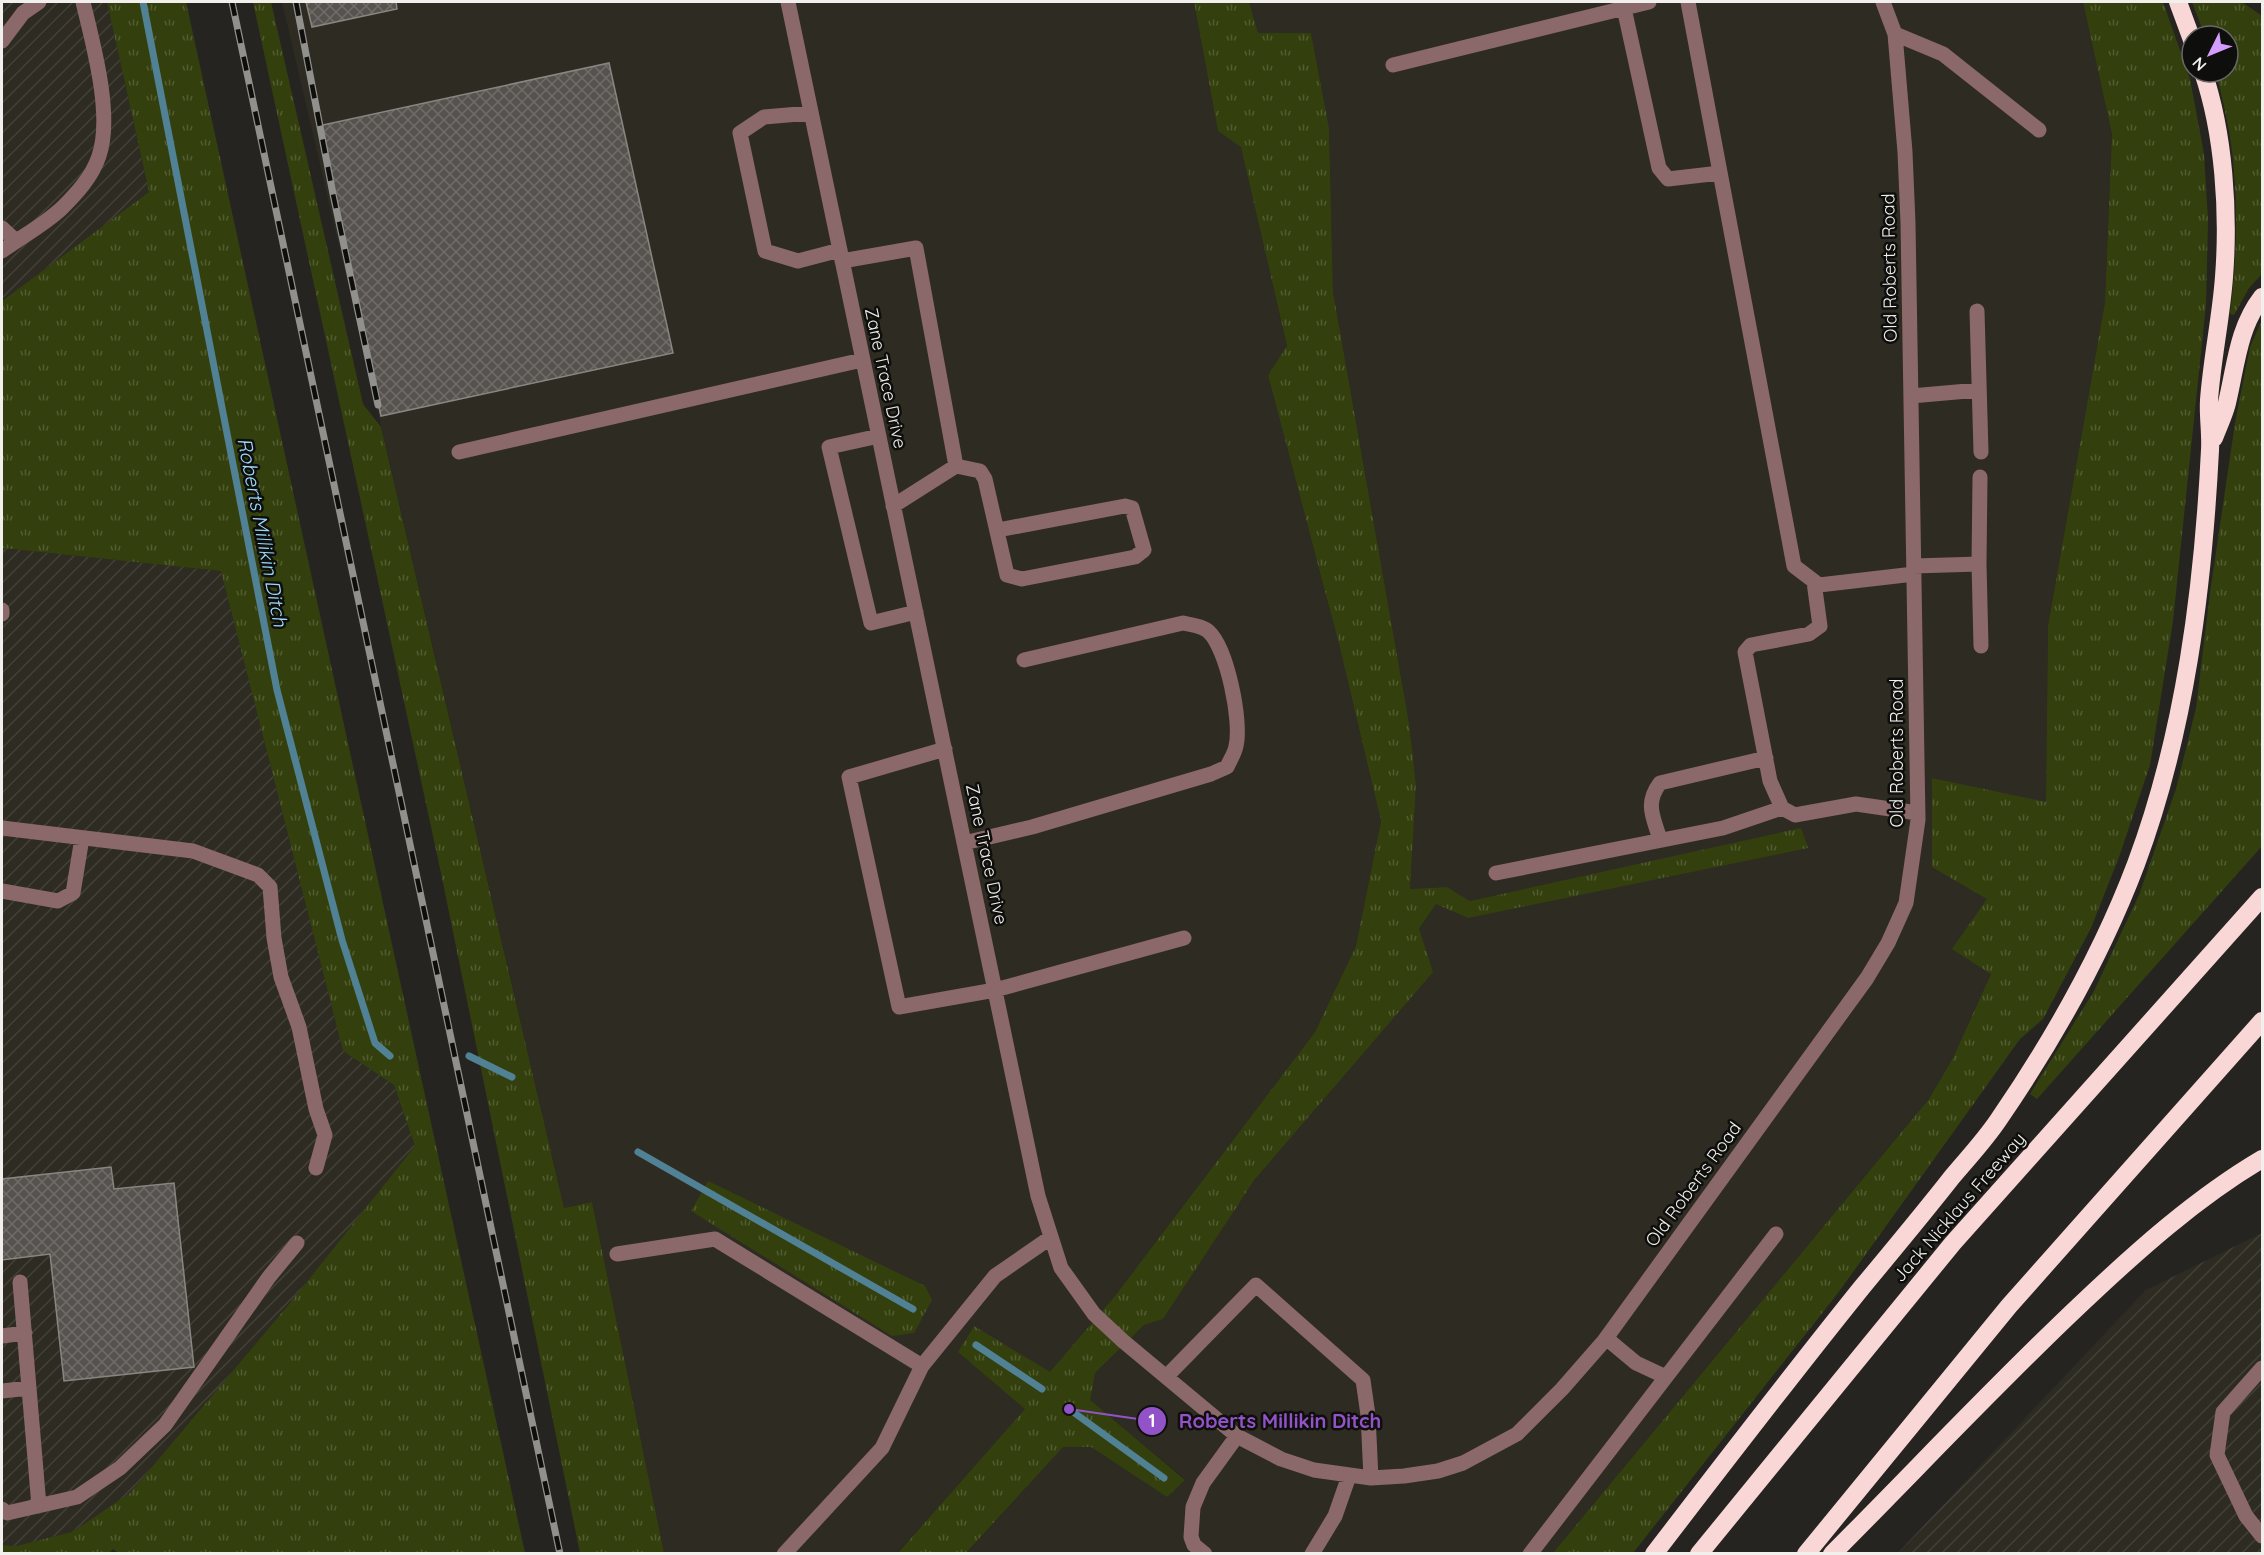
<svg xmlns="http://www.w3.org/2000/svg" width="2264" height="1555" font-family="Quicksand,sans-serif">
<defs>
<pattern id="industrial-furrows" width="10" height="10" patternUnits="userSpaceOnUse" patternTransform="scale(1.5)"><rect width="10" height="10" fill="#2e2b22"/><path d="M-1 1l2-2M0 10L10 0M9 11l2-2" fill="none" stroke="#424038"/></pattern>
<pattern id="grass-tufts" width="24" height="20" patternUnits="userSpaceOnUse" patternTransform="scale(1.5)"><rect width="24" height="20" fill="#33400d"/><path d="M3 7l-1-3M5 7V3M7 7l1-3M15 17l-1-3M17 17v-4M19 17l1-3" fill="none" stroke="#515c31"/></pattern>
<pattern id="building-cross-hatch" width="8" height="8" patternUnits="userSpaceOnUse" patternTransform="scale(1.5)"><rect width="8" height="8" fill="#56534f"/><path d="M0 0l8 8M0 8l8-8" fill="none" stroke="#6f6c69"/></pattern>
</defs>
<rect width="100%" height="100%" fill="#262421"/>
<path fill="#2e2b22" d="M 282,2 L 1194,2 L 1218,131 L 1241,146 L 1287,347 L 1268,375 L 1340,648 L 1381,821 L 1356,946 L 1315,1032 L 1115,1296 L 1050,1373 L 973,1327 L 958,1352 L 1026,1409 L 897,1553 L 664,1553 L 592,1202 L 564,1208 Z
M 1249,2 L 2083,2 L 2112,134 L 2105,302 L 2048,626 L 2046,803 L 1932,778 L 1987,899 L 1991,974 L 1953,1058 L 1929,1099 L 1553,1553 L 966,1554 L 1063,1446 L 1091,1447 L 1167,1497 L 1185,1479 L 1089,1400 L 1095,1373 L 1144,1325 L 1163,1319 L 1436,904 L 1468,918 L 1801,829 L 1470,901 L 1447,887 L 1410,889 L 1416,785 L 1409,723 L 1333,292 L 1329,128 L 1311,33 L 1258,33 Z"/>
<path fill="url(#industrial-furrows)" d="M 2,2 L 107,2 L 149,192 L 2,301 Z
M 2,548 L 221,571 L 343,1051 L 394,1085 L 415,1146 L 290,1303 L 130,1493 L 72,1532 L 16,1546 L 2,1545 Z
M 2262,1233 L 2262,1553 L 1897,1554 L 2146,1290 Z"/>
<path fill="url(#grass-tufts)" d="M 107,2 L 186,2 L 525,1553 L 120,1554 L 113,1549 L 108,1554 L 2,1553 L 2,1545 L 16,1546 L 72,1532 L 130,1493 L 290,1303 L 415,1146 L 394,1085 L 343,1051 L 221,571 L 2,548 L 2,301 L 149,192 Z
M 253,2 L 271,2 L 363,404 L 381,427 L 564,1208 L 592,1202 L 664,1553 L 580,1553 L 441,873 Z
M 1194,2 L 1249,2 L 1258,33 L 1311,33 L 1329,128 L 1333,292 L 1409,723 L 1416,785 L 1410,889 L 1447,887 L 1470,901 L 1801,828 L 1808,848 L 1468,918 L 1436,904 L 1419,929 L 1433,972 L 1255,1179 L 1163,1319 L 1144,1325 L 1095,1373 L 1090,1400 L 1185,1480 L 1167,1497 L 1091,1447 L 1063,1447 L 966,1553 L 897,1554 L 1025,1409 L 958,1352 L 974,1326 L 1050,1372 L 1115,1296 L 1315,1032 L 1356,946 L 1381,821 L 1340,648 L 1268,375 L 1287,346 L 1241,147 L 1218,131 Z
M 2083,2 L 2163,2 L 2190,79 L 2204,154 L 2208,220 L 2206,304 L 2173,621 L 2150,765 L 2119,857 L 2091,928 L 2043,1019 L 2020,1039 L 1838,1293 L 1633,1553 L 1553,1553 L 1929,1099 L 1953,1058 L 1991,974 L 1952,949 L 1987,899 L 1932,867 L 1932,778 L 2046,802 L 2048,626 L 2105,302 L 2112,134 Z
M 2192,2 L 2242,2 L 2262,16 L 2262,274 L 2249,288 L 2234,315 L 2230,314 C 2236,267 2238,219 2234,172 C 2232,138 2224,105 2216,72 L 2228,72 L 2228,36 L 2205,36 Z
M 2262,320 L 2262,846 L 2037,1099 L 2030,1094 L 2094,991 L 2139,895 L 2176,789 L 2196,708 L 2210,593 L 2235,423 L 2250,347 Z
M 708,1181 L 925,1286 L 932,1300 L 914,1333 L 892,1336 L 691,1211 Z"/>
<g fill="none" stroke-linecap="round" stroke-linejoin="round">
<path stroke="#518195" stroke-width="7" d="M 143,2 L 277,690 L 342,940 L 375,1043 L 390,1056
M 469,1056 L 512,1077
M 638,1152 L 913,1309
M 976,1345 L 1042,1389
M 1069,1409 L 1164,1478"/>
</g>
<path fill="url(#building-cross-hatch)" stroke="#898682" stroke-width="1.5" d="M 306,2 L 396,2 L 397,9 L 312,27 Z
M 609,63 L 673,353 L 381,416 L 318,126 Z
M 111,1167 L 114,1189 L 174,1183 L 194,1367 L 64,1381 L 50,1254 L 2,1260 L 2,1179 Z"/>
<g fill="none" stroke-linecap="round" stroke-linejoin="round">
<path stroke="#8b6869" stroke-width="15" d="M 788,2 L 1038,1196 L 1061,1268 L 1094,1314 L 1123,1341 L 1237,1436 L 1281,1459 L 1314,1470 L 1371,1478 L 1404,1476 L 1438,1471 L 1463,1463 L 1517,1434 L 1562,1389 L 1604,1341 L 1867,978 L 1888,943 L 1906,903 L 1918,820 L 1908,223 L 1905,152 L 1895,34 L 1883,2
M 1688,2 L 1794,566 L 1819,585 L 1914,574
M 1624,8 L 1659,168 L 1668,179 L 1720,173
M 1895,34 L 1943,54 L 2039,130
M 2,41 L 23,13 L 39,2
M 1393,65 L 1649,2
M 811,113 L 764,117 L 740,133 L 765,251 L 798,261 L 840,250
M 2,228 L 16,241
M 2,251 C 21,237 44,225 62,208 C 77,193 92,177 99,156 C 113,115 93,44 83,2
M 842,261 L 916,248 L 956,466 L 893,506
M 1977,311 L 1981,452
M 1911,396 L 1979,390
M 879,436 L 829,447 L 871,623 L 916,612
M 459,452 L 862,360
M 956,466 L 980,471 L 985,479 L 1007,575 L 1022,579 L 1135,557 L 1144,550 L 1132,508 L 1125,506 L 998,530
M 1979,564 L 1980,477
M 1914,566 L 1979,564 L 1981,646
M 1814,582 L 1820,626 L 1809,634 L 1751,645 L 1745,652 L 1770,781 L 1782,808 L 1795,815 L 1856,804 L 1918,813
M 2,610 L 2,614
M 945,749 L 849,777 L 899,1007 L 995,990 L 1184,938
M 2,828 L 193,851 L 258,875 L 270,887 L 274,938 L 281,977 L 299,1027 L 316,1109 L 325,1135 L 316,1168
M 1660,840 C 1654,818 1644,804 1660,783 L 1766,758
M 964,843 L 1032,827 L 1211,774 L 1227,767 C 1230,760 1235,753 1236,746 C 1242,721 1227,649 1209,632 C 1203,626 1191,625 1183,623 L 1024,660
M 1496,873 L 1723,828 L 1782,808
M 2,891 L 58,901 L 73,893 L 82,838
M 617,1254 L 715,1239 L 922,1366 L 995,1276 L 1050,1238
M 20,1282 L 39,1506
M 2,1336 L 25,1333
M 1606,1338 L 1636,1363 L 1666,1377 L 1776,1234
M 2262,1368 L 2223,1412 L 2217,1455 L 2246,1516 L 2262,1536
M 1166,1377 L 1256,1285 L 1363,1380 L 1368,1415 L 1371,1478
M 2,1391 L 29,1388
M 2,1509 L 7,1513 L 77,1497 L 120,1468 L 165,1425 L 269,1277 L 297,1243
M 784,1554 L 882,1448 L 922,1366
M 1205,1554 L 1194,1545 L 1191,1537 L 1193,1507 L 1203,1483 L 1237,1436
M 1312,1554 L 1335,1516 L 1349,1476
M 1530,1554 L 1666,1377"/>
<path stroke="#fad7d7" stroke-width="18" d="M 2178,2 L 2192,40
M 2214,438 C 2218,427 2224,415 2227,403 C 2236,365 2238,328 2262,297
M 1654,1554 C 1723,1464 1792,1374 1863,1286 C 1893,1250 1923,1214 1952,1177 C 1968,1158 1985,1140 1999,1119 C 2053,1040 2102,954 2136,864 C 2185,733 2203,589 2210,450 C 2211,433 2208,417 2209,400 C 2212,359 2221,318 2224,277 C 2229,212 2224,134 2203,72
M 1699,1554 L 1953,1243 L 2262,897
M 1806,1554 L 2009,1306 L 2262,1021
M 1832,1554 C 1915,1471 1995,1385 2081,1304 C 2137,1251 2196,1198 2262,1159"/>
<defs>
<path id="rail" d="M 232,2 L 560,1554
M 296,2 L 333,194 L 378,405"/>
</defs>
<use href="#rail" stroke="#92908d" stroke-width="7"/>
<use href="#rail" stroke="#0e0e0c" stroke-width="4.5" stroke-dasharray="14" stroke-linecap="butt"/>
</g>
<g text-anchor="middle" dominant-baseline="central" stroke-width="5" stroke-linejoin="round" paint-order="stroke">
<g font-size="18" fill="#f1f0ed" stroke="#0e0e0c">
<text transform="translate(1889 268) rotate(-91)">Old Roberts Road</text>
<text transform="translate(886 378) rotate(78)">Zane Trace Drive</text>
<text transform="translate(1896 753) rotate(-90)">Old Roberts Road</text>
<text transform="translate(987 854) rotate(78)">Zane Trace Drive</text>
<text transform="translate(1693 1184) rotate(-54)">Old Roberts Road</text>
<text transform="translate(1959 1207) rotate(-49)">Jack Nicklaus Freeway</text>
</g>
<g font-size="20" font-style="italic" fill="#9cdafc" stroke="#0e0e0c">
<text transform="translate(263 532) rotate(79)">Roberts Millikin Ditch</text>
</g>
</g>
<path fill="none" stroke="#9353c8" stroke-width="2" d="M1069 1409L1152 1421"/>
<g fill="#9353c8" stroke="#0e0e0c" stroke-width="2">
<circle cx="1069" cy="1409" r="6"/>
<circle cx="1152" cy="1421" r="15"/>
</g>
<g font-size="18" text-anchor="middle" font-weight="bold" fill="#fff">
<text x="1152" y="1427">1</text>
</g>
<g font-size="20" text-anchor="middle" font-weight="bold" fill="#9353c8" stroke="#0e0e0c" stroke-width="5" stroke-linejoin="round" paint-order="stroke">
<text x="1280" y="1428">Roberts Millikin Ditch</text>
</g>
<rect width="2264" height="1555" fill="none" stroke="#f1f0ed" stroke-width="6"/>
<g transform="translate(2210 54) rotate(227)"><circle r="28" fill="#0e0e0c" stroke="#696866" stroke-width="1.5"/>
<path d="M0-4.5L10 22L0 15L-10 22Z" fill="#d29dfd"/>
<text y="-9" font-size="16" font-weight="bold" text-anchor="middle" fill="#f1f0ed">N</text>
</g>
</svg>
